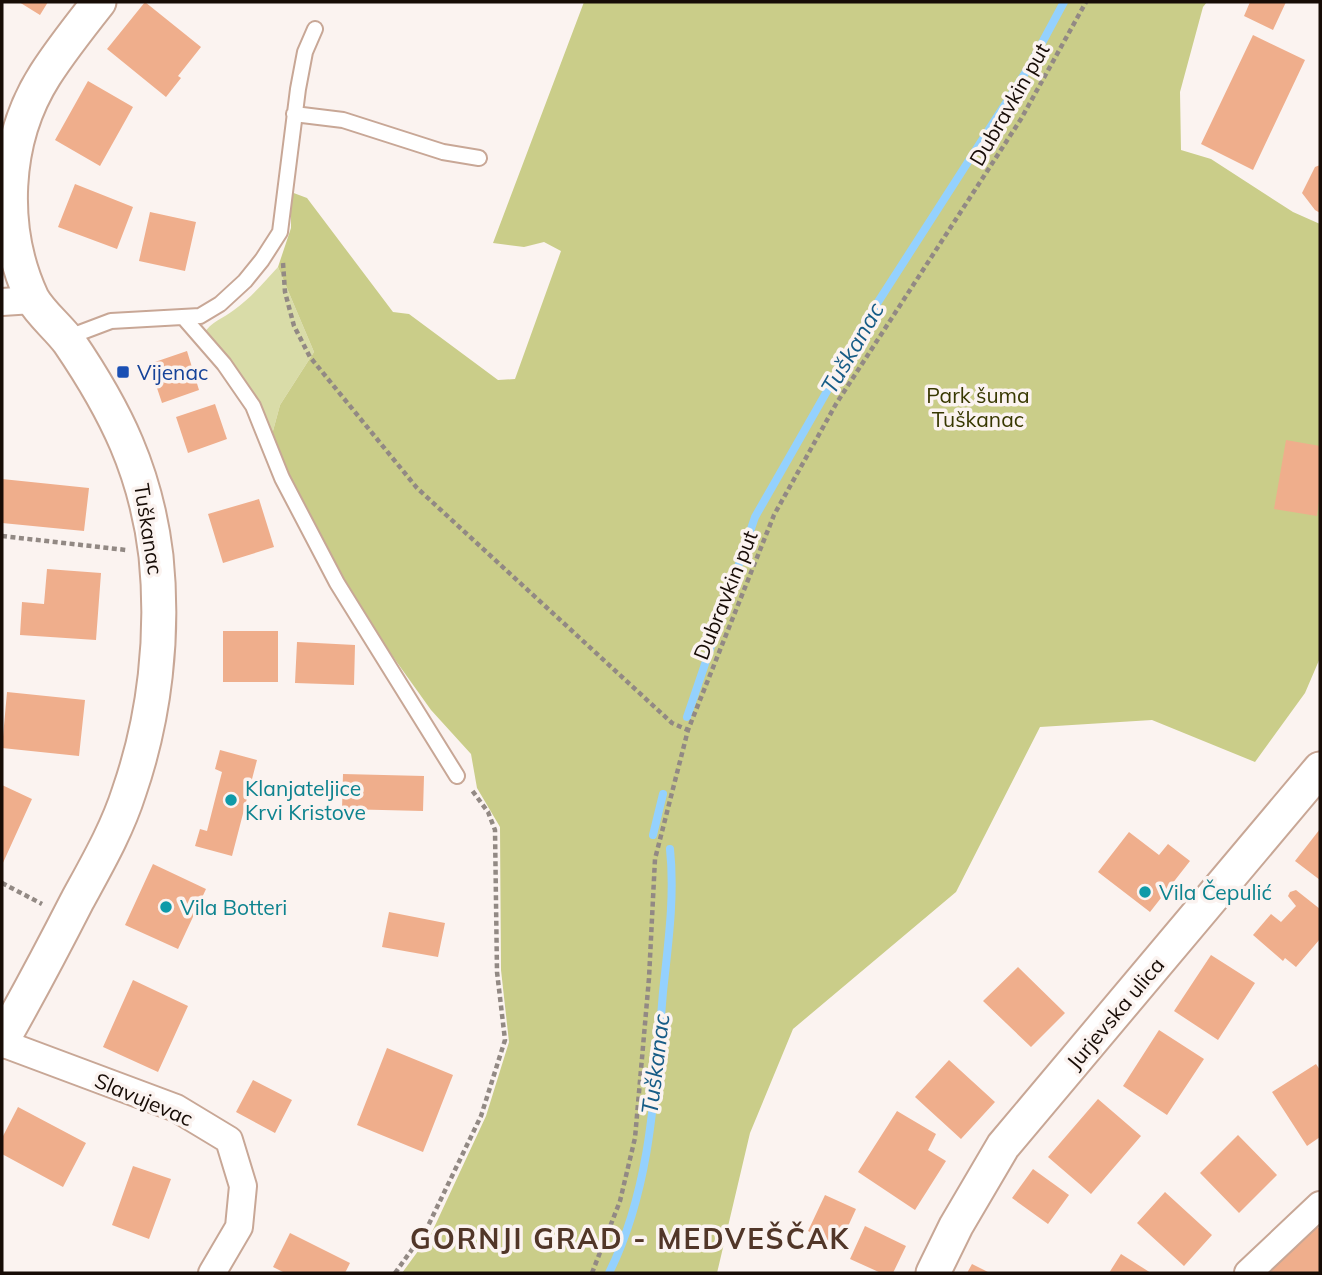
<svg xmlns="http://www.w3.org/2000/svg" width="1322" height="1275" font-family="Mulish,sans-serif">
<rect width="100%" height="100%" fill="#fbf3f0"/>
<path fill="#d9dca8" d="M 278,267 L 314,352 L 280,405 L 270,442 L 243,377 L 204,334 C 210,322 224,318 234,310 C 251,298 264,282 278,267 Z"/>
<path fill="#cacd89" d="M 584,2 L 1207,2 L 1203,7 L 1180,92 L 1181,150 L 1211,159 L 1293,212 L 1320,224 L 1320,658 L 1305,693 L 1255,762 L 1152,720 L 1040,727 L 956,892 L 793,1029 L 750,1133 L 717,1273 L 402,1273 L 432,1232 L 486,1116 L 509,1042 L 501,970 L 500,827 L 477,788 L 471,754 L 431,710 L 376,633 L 332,562 L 270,442 L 280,405 L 314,352 L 278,267 L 291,228 L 291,192 L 307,198 L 393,312 L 409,314 L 498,380 L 515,379 L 561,251 L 544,242 L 524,247 L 493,243 Z"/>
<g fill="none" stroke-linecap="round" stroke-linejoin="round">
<path stroke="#94d1fe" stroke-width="8" d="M 687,717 L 755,517 L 878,302 L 1029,67 L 1064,2
M 653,835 L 663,794
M 609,1273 C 652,1187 655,1086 663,992 C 668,945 675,896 670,849"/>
</g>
<path fill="#efae8c" d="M 19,2 L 48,2 L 40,15 Z
M 145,2 L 201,47 L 178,76 L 181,78 L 166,97 L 107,49 Z
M 1250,2 L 1286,2 L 1273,30 L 1244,16 Z
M 1253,35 L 1305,60 L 1253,170 L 1201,144 Z
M 88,81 L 133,107 L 100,166 L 55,140 Z
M 1320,165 L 1320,213 L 1315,210 L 1302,193 L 1315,167 Z
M 75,184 L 133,207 L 117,249 L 58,227 Z
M 150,212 L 196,222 L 185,271 L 139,261 Z
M 187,351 L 199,390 L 162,403 L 149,364 Z
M 215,404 L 227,439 L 188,453 L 176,417 Z
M 1286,440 L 1320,446 L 1320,495 L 1317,516 L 1274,509 Z
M 2,479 L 89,488 L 84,531 L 2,523 Z
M 259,499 L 274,547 L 223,563 L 208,514 Z
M 47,569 L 101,573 L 96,640 L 20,635 L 22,602 L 44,604 Z
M 223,631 L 278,631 L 278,682 L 223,682 Z
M 297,642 L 355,645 L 354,685 L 295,683 Z
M 7,692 L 85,700 L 79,756 L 2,748 Z
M 220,750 L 257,760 L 232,856 L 195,846 L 200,829 L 207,831 L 222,772 L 215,769 Z
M 343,774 L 424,776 L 423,811 L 342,809 Z
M 2,785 L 32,799 L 2,865 Z
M 1320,829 L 1320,880 L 1295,861 Z
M 1129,832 L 1159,855 L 1168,844 L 1190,861 L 1150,912 L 1098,872 Z
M 153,864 L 206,889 L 178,949 L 125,925 Z
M 1296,890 L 1320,909 L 1320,939 L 1296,967 L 1285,958 L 1283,961 L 1253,935 L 1271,914 L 1281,922 L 1296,906 L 1288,896 L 1290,892 Z
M 389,912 L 445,923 L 438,957 L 382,947 Z
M 1211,955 L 1255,983 L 1218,1040 L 1174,1011 Z
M 1018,967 L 1065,1013 L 1031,1047 L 983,1001 Z
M 133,980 L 188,1006 L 158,1072 L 103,1047 Z
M 1159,1030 L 1204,1059 L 1167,1115 L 1123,1086 Z
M 387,1048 L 453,1075 L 423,1152 L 357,1125 Z
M 949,1060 L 995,1102 L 961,1139 L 915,1097 Z
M 1316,1064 L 1320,1070 L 1320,1137 L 1307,1146 L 1272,1092 Z
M 253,1080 L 292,1100 L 275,1133 L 236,1112 Z
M 1098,1099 L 1141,1136 L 1091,1194 L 1048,1157 Z
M 18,1107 L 86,1143 L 63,1187 L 2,1154 L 2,1138 Z
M 897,1111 L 936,1134 L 928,1150 L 946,1161 L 915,1210 L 858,1172 Z
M 1238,1135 L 1277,1175 L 1239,1213 L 1200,1173 Z
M 133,1166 L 171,1179 L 149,1239 L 112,1225 Z
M 1033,1169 L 1069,1195 L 1048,1224 L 1012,1198 Z
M 1165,1192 L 1212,1235 L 1184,1266 L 1137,1223 Z
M 825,1195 L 856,1209 L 839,1246 L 808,1231 Z
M 1316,1225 L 1320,1229 L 1320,1273 L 1266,1273 Z
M 865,1226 L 906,1246 L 893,1273 L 881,1273 L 850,1259 Z
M 290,1233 L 350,1263 L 345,1273 L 285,1273 L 273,1267 Z
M 1121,1254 L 1151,1273 L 1109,1273 Z
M 972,1264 L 990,1273 L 967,1273 Z"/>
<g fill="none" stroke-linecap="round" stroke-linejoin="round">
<defs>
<path id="service" d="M 294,114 L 343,120 L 443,152 L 479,158
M 184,318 L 224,364 L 253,406 L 282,478 L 337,583 L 457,776
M 66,338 L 111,321 L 200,316 L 220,304 L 245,281 L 262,260 L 280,232 L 298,89 L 305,52 L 315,29"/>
<path id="minor" d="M 2,302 L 33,300
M 2,1043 L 176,1108 L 229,1140 L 243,1186 L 239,1227 L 212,1273
M 1248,1273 L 1320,1205"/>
<path id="tertiary" d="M 2,1041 C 28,995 53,948 77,901 C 96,866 117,830 129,792 C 155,717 164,635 156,556 C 146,472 116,411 69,342 C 58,327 41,314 32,298 C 0,229 3,141 45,75 C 61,50 80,26 99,2
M 933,1273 L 956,1226 L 1003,1146 L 1320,769"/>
</defs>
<use href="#service" stroke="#c8a796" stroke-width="18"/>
<use href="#minor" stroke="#c8a796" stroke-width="30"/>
<use href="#tertiary" stroke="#c8a796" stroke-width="37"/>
<path stroke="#928984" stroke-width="4.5" stroke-dasharray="5 3.5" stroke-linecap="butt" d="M 283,263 L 285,292 L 294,326 L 310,357 L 417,488 L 672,723 L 688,730
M 2,536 L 126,550
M 2,883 L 42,904
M 395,1273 L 426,1230 L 481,1116 L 505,1040 L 497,972 L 495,830 L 488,812 L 471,789
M 592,1273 L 620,1201 L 635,1138 L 649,978 L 655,859 L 688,730 L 774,515 L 836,404 L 1021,119 L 1086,2"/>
<use href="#service" stroke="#fff" stroke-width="14"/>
<use href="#minor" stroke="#fff" stroke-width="26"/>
<use href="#tertiary" stroke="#fff" stroke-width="33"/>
</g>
<rect fill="#1a4fb4" stroke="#fbf3f0" stroke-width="2.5" x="116" y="365" width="14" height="14" rx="3.5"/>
<g fill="#0f9aa8" stroke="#fbf3f0" stroke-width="2.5">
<circle cx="231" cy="800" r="7"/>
<circle cx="1145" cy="892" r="7"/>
<circle cx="166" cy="907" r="7"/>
</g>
<g text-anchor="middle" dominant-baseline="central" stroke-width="7" stroke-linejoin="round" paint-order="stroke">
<g font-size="21" fill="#170c06" stroke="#fbf3f0">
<text transform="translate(1009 104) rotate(-60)">Dubravkin put</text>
<text transform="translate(149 529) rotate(81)">Tuškanac</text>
<text transform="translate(725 595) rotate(-68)">Dubravkin put</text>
<text transform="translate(1115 1013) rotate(-50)">Jurjevska ulica</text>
<text transform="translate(144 1099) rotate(23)">Slavujevac</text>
</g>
<g font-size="21" fill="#164399" stroke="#fbf3f0" text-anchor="start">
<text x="137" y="372">Vijenac</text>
</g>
<g font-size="21" fill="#383801" stroke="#fbf3f0">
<text x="978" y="395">Park šuma<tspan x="978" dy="24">Tuškanac</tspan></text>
</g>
<g font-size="21" fill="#0d838f" stroke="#fbf3f0" text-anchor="start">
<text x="245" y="788">Klanjateljice<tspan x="245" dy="24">Krvi Kristove</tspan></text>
<text x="1159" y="892">Vila Čepulić</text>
<text x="180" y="907">Vila Botteri</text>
</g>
<g font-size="23" font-style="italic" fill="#175c86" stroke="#fbf3f0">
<text transform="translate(852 348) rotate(-60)">Tuškanac</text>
<text transform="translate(655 1064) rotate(-83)">Tuškanac</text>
</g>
<g font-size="28" font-weight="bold" letter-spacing="2" fill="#513628" stroke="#fbf3f0">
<text x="630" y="1238">GORNJI GRAD - MEDVEŠČAK</text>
</g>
</g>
<rect width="1322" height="1275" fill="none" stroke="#170c06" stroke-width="7"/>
</svg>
